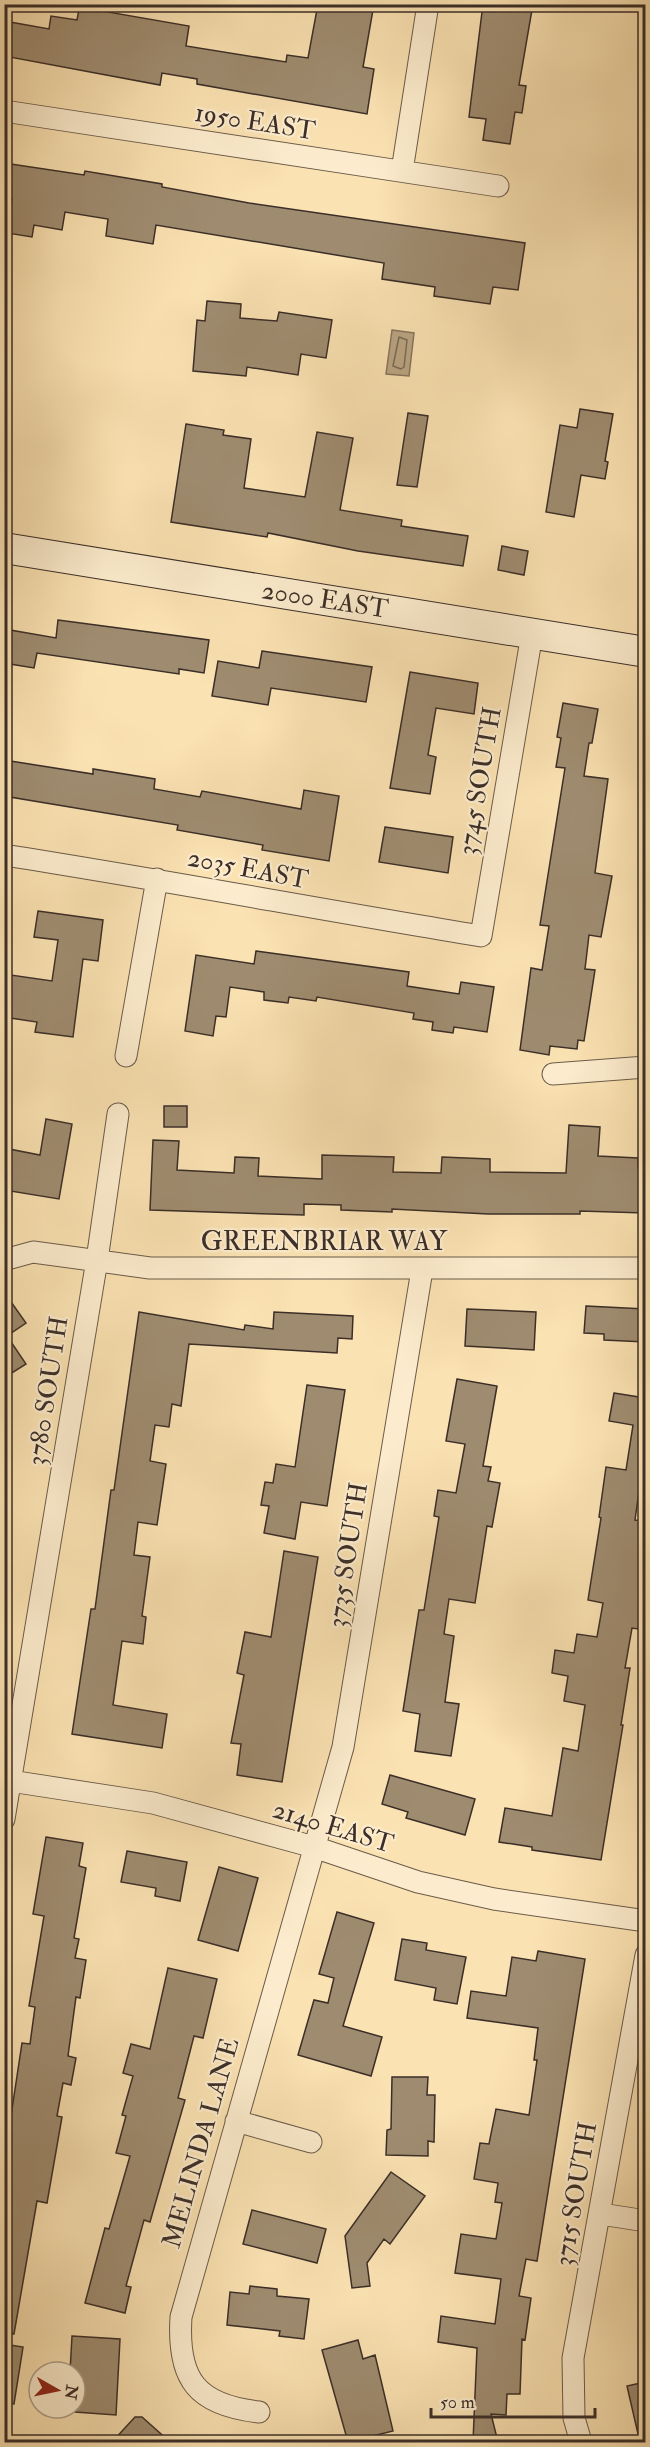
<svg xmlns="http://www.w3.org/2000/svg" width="650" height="2447" font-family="'IM FELL Double Pica',serif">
<rect width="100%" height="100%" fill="#fbe2b2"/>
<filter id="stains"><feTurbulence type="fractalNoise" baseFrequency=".00333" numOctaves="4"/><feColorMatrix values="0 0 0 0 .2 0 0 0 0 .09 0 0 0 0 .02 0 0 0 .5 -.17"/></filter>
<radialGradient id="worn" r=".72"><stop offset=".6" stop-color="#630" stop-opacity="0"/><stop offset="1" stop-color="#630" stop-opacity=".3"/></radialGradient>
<path fill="#baa583" stroke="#87755f" stroke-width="1.5" d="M 392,330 L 414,333 L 409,376 L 386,374 Z"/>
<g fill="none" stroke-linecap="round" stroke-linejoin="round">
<path stroke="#7a6a56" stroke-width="1.5" d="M 399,337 L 407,340 L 404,367 L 401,369 L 393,366 Z"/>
</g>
<path fill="#9f8c70" stroke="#3b2e28" stroke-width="1.5" d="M 80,4 L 103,7 L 102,11 L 189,26 L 186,46 L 286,62 L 287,55 L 308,58 L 318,4 L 374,4 L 363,67 L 374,69 L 367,114 L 197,84 L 197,79 L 162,73 L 160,85 L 4,56 L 4,21 L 49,29 L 51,16 L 77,20 Z
M 483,4 L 533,4 L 519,85 L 526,86 L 522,113 L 515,112 L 510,144 L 483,140 L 486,119 L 469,117 Z
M 4,163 L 84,175 L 85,171 L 162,184 L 162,187 L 249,203 L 525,243 L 518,290 L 493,287 L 490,304 L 434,296 L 435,287 L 382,279 L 384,263 L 156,225 L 153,244 L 106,236 L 108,219 L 65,212 L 62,230 L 34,225 L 32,237 L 7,233 L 12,199 L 4,197 Z
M 207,301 L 241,304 L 240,318 L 277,321 L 279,312 L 332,320 L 326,358 L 301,354 L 298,375 L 247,367 L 246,376 L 193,371 L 197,320 L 205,321 Z
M 580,409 L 613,414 L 605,461 L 608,462 L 605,479 L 581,475 L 574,517 L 546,512 L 560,425 L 577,428 Z
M 408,413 L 428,416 L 417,487 L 397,485 Z
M 186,424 L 224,430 L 223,435 L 251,439 L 244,488 L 305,497 L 317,432 L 353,438 L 340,510 L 402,520 L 401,526 L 468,536 L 463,566 L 358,551 L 268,533 L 267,537 L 171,522 Z
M 502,546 L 528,551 L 524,575 L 498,570 Z
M 58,620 L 209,640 L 204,673 L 179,669 L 179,674 L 37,653 L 34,668 L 4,663 L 4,629 L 56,638 Z
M 262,651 L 372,667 L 366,702 L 271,688 L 268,705 L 212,696 L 218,661 L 259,668 Z
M 410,672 L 478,683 L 474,714 L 436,708 L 428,755 L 436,757 L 430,794 L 390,788 Z
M 563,703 L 598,709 L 592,743 L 589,743 L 584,776 L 608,779 L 595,873 L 612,876 L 601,937 L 589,935 L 585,969 L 595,970 L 584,1041 L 578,1040 L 577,1049 L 550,1046 L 549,1055 L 520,1050 L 531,968 L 542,970 L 549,926 L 540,925 L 565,768 L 556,767 L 561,738 L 557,737 Z
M 4,760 L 93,774 L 93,769 L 155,779 L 154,789 L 200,797 L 202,791 L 301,809 L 304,790 L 339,796 L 329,861 L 262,850 L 263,845 L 177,830 L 178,825 L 4,796 Z
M 385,827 L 453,837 L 448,873 L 379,862 Z
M 38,911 L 103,920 L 98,961 L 83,959 L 73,1037 L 35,1032 L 37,1022 L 4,1017 L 4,974 L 52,981 L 58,940 L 34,937 Z
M 256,951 L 409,972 L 407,986 L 459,994 L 461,982 L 494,987 L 487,1032 L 454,1027 L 453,1033 L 432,1030 L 433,1022 L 413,1019 L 414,1013 L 317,997 L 316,1001 L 289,997 L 288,1003 L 264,1000 L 264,992 L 230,987 L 226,1017 L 216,1016 L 213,1036 L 185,1031 L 196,955 L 254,964 Z
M 164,1106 L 187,1106 L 187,1127 L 164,1127 Z
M 46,1119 L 72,1124 L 59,1199 L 4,1190 L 9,1149 L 40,1155 Z
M 569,1125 L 600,1127 L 598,1156 L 638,1158 L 638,1167 L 645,1167 L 645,1213 L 580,1211 L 580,1214 L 488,1214 L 392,1209 L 392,1212 L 341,1210 L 341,1205 L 304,1204 L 304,1215 L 150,1210 L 153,1140 L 179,1141 L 177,1170 L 234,1173 L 235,1157 L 259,1158 L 258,1176 L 322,1179 L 322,1155 L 394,1157 L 393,1172 L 441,1173 L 442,1157 L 490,1159 L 490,1172 L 566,1173 Z
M 4,1292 L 26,1323 L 7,1336 L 26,1364 L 4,1378 Z
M 586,1306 L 645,1309 L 645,1342 L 604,1340 L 604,1334 L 584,1333 Z
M 467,1309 L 536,1312 L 534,1350 L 465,1346 Z
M 139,1312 L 244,1330 L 245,1325 L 273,1329 L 274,1312 L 353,1316 L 352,1339 L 338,1338 L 337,1353 L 189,1344 L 181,1406 L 172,1404 L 169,1427 L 155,1425 L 150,1461 L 166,1464 L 157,1525 L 138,1522 L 134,1555 L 150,1557 L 142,1616 L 146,1617 L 143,1644 L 122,1641 L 113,1705 L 167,1714 L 162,1748 L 72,1734 L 91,1609 L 95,1609 L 111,1490 L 114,1490 Z
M 457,1379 L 497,1386 L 483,1466 L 491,1467 L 488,1481 L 500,1483 L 492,1527 L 487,1526 L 475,1603 L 449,1599 L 444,1634 L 454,1636 L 445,1702 L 459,1704 L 451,1756 L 415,1751 L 420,1714 L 403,1711 L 419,1610 L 424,1610 L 439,1517 L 434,1516 L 438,1490 L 456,1493 L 465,1444 L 446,1441 Z
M 307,1385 L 345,1390 L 327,1506 L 301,1502 L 295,1539 L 264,1533 L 269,1506 L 261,1505 L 265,1482 L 273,1483 L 276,1464 L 295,1467 Z
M 614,1393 L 645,1398 L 645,1448 L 635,1520 L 645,1521 L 645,1584 L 638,1629 L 632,1628 L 625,1668 L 630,1668 L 621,1725 L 623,1725 L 601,1860 L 532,1850 L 532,1847 L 499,1842 L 505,1808 L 552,1816 L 563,1748 L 578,1751 L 585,1705 L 564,1701 L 568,1676 L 552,1673 L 555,1650 L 574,1653 L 577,1634 L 597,1637 L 603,1603 L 588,1600 L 601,1518 L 599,1517 L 606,1467 L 626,1470 L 633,1425 L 609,1421 Z
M 284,1551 L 318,1557 L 282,1782 L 237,1775 L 241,1744 L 231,1743 L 244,1675 L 237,1673 L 245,1632 L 271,1637 Z
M 390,1775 L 475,1799 L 465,1835 L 406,1818 L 408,1812 L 382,1804 Z
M 46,1837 L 83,1843 L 79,1866 L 86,1868 L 74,1938 L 79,1939 L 75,1958 L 86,1960 L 80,1998 L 76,1997 L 68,2056 L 76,2058 L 71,2085 L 63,2083 L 57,2116 L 62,2117 L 47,2203 L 37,2201 L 14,2334 L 4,2334 L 4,2162 L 22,2043 L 30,2044 L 35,2007 L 29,2006 L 44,1916 L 33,1914 Z
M 127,1851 L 187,1862 L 180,1901 L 155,1896 L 156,1888 L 121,1882 Z
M 219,1867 L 258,1878 L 238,1951 L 198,1940 Z
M 337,1912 L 374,1923 L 343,2026 L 382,2037 L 371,2076 L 298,2055 L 314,2000 L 328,2003 L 334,1978 L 319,1974 Z
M 402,1939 L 427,1943 L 426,1950 L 466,1957 L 457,2004 L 434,2000 L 436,1988 L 395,1980 Z
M 538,1951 L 585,1959 L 537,2261 L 526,2259 L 519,2296 L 531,2298 L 525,2340 L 522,2339 L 520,2394 L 507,2394 L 506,2415 L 491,2414 L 498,2442 L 473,2442 L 477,2348 L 438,2342 L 441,2316 L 495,2324 L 501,2279 L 455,2273 L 461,2234 L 496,2239 L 502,2203 L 495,2202 L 498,2183 L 474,2179 L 480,2143 L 489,2144 L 496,2109 L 529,2115 L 537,2060 L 534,2060 L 538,2028 L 467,2018 L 471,1991 L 506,1996 L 512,1957 L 536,1961 Z
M 168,1968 L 217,1979 L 203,2038 L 194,2036 L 178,2098 L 185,2100 L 150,2222 L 144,2220 L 126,2286 L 131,2287 L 125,2313 L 85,2303 L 105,2228 L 109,2229 L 130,2156 L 116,2153 L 126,2116 L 122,2115 L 133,2076 L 123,2073 L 131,2044 L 150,2049 Z
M 392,2077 L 428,2077 L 427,2095 L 435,2095 L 434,2142 L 428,2141 L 428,2156 L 386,2155 L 387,2130 L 391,2129 Z
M 391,2172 L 425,2196 L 390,2244 L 384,2239 L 367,2263 L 370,2286 L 352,2288 L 345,2236 Z
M 252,2210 L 326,2229 L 317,2263 L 243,2244 Z
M 250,2286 L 277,2289 L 277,2296 L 309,2299 L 304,2339 L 279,2336 L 280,2331 L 227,2325 L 230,2292 L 249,2294 Z
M 72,2336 L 120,2339 L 116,2415 L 75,2412 L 75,2372 L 70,2372 Z
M 358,2340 L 363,2359 L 375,2355 L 393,2431 L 348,2442 L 322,2350 Z
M 4,2344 L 23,2347 L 14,2404 L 4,2403 Z
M 645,2382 L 645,2433 L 638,2434 L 627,2386 Z
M 135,2417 L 142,2417 L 170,2442 L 112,2442 Z"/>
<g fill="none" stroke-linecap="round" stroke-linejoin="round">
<defs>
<path id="street" d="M 4,111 L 498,186
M 402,171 L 428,4
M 4,855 C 164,880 322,910 481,936 L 532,634
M 126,1056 L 157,879
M 553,1074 L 646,1067
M 4,1260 L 33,1252 L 150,1268 L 646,1268
M 4,1780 L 153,1803 L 314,1847 L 418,1882 L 494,1899 L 646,1921
M 4,1819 L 97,1260 L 118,1114
M 236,2121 L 311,2142
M 601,2214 L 646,2221
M 259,2412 C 197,2405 177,2380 181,2317 L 343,1747 L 422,1270
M 581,2442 L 574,2418 L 573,2358 L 646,1955"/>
<path id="secondary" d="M 4,548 L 646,652"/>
</defs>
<use href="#street" stroke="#6b5b4a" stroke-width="23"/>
<use href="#secondary" stroke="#3b2e28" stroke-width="32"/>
<use href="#street" stroke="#fceccd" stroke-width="21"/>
<use href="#secondary" stroke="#fceccd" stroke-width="30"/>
</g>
<g text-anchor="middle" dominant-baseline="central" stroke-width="4.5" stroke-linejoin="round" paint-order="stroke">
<g font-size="26" fill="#3b2e28" stroke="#fceccd">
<text transform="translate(255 122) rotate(9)">1950 EAST</text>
<text transform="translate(325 600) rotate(9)">2000 EAST</text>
<text transform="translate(480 781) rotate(-80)">3745 SOUTH</text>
<text transform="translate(248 869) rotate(11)">2035 EAST</text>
<text x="324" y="1242">GREENBRIAR WAY</text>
<text transform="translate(48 1391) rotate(-81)">3780 SOUTH</text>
<text transform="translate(348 1555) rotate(-81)">3735 SOUTH</text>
<text transform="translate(333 1827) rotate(17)">2140 EAST</text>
<text transform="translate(201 2143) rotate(-74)">MELINDA LANE</text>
<text transform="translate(576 2194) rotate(-80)">3715 SOUTH</text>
</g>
</g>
<rect width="650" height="2447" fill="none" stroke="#fbe2b2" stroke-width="24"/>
<rect x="6" y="6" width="638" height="2435" fill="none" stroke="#3b2e28" stroke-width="3"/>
<rect x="12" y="12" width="626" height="2423" fill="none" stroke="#3b2e28" stroke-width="1.5"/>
<g transform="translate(57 2390) rotate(99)"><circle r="28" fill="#fceccd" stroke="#afa08b" stroke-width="1.5"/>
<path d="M0-4.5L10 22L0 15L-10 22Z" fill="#8f2418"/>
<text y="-9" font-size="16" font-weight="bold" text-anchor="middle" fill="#3b2e28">N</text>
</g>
<path d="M431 2408v9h164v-9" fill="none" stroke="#3b2e28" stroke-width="3"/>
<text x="440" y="2408" font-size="18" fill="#3b2e28" stroke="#fceccd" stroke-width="4.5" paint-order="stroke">50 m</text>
<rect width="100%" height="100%" filter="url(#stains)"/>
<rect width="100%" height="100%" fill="url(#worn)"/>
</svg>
